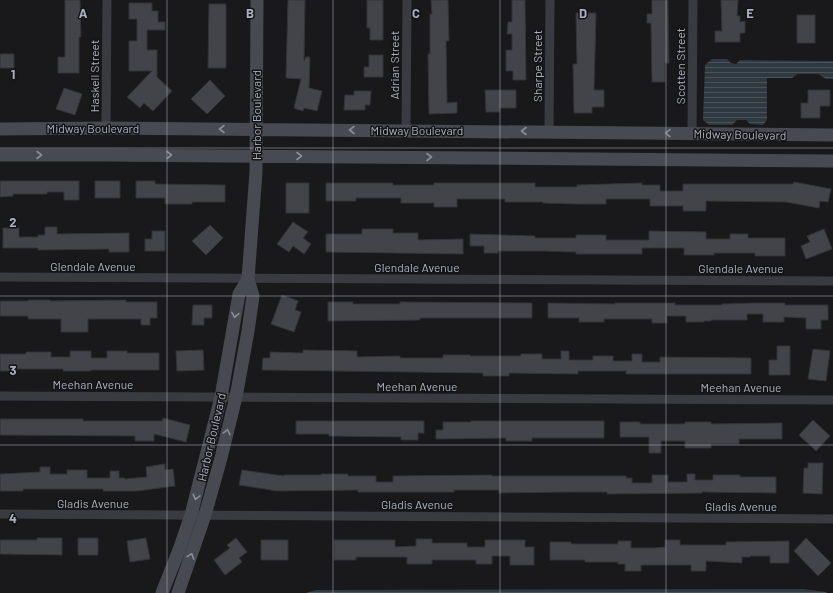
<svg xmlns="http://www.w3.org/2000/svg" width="833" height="593" font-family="Barlow,sans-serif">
<defs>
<pattern id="water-rules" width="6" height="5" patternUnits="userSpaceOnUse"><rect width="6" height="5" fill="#2e3941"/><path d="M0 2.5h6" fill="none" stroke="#4a535a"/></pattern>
</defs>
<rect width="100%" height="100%" fill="#19191c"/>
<path fill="url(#water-rules)" d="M 712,59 L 727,59 L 731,63 L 736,64 L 740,60 L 833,61 L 833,79 L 826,79 L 818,74 L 798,74 L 792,78 L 767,78 L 767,120 L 763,125 L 750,124 L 746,120 L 737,120 L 732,125 L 709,125 L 703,120 L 705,65 Z
M 804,589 L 826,592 L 827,593 L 306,593 L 316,590 Z"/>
<path fill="#434449" stroke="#333338" d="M 65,0 L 80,0 L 81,37 L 79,37 L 79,73 L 58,73 L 58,57 L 65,57 Z
M 288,0 L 305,0 L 304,61 L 306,57 L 310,57 L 309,88 L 322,91 L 317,111 L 304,108 L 303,111 L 294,108 L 301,79 L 286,78 Z
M 367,0 L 383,0 L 383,40 L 370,40 L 370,28 L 367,28 Z
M 431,0 L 448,0 L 449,41 L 446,41 L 447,103 L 457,102 L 457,113 L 429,114 L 428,54 L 430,54 L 430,14 L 432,14 Z
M 512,0 L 525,0 L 526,80 L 513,80 L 513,71 L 506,71 L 506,50 L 512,50 L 512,34 L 507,34 L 508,22 L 512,22 Z
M 652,0 L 668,0 L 669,63 L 665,63 L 665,82 L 652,82 L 651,23 L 647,23 L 647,14 L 652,14 Z
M 721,0 L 738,0 L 737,16 L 740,16 L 740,22 L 745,21 L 745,33 L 740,33 L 740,42 L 715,42 L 715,31 L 722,31 Z
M 129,3 L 152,3 L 152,11 L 158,11 L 158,22 L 165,22 L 165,30 L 147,30 L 147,50 L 157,50 L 157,77 L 172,91 L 153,111 L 144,103 L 140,108 L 127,97 L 152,71 L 129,71 L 129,41 L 137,41 L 137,19 L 129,19 Z
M 209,4 L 226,4 L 226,68 L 208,68 Z
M 576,13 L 596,13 L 594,90 L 604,90 L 604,107 L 592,107 L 592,113 L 574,113 L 573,64 L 577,64 Z
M 797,15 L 815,15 L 815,43 L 797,43 Z
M 0,54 L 14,54 L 14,68 L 0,68 Z
M 369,55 L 383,55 L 383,77 L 364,77 L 364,67 L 369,67 Z
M 210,80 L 225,96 L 207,114 L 191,99 Z
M 64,88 L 82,94 L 75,115 L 56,109 Z
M 485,90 L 516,90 L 516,108 L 500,108 L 500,112 L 486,112 Z
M 808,90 L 830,90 L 830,106 L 820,106 L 820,118 L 801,118 L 801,103 L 808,103 Z
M 354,91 L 371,91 L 370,105 L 365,105 L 365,110 L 344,110 L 345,95 L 354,95 Z
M 0,181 L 79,181 L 79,200 L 64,200 L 64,192 L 47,192 L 47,194 L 13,194 L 13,196 L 0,197 Z
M 95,181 L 120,181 L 120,198 L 95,198 Z
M 136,181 L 155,181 L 155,184 L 225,185 L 225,202 L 192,202 L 192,204 L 165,204 L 165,198 L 136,198 Z
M 794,182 L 831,189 L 828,202 L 820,201 L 819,208 L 786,202 L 706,201 L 706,211 L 683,211 L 683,206 L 650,206 L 650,199 L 606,199 L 606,204 L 577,204 L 543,203 L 543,202 L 505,202 L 505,199 L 457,199 L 457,207 L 434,207 L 434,203 L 401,203 L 401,198 L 356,198 L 356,201 L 326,201 L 326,183 L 393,183 L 393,185 L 434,185 L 434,183 L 535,183 L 535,187 L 577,187 L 577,185 L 642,183 L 642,185 L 660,185 L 660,191 L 683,191 L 683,184 L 793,184 Z
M 286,183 L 309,183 L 309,213 L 286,213 Z
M 293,222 L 308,232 L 303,238 L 311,244 L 304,254 L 293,246 L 289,252 L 277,244 Z
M 210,225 L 223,238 L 206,255 L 192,241 Z
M 45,227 L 57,227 L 57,234 L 129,233 L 129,252 L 109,252 L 109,249 L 38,250 L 38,248 L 3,248 L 3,228 L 19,228 L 19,237 L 38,237 L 38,235 L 45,235 Z
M 362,229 L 393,229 L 393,233 L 418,233 L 418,240 L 463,239 L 463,254 L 326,252 L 326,234 L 362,234 Z
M 824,229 L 832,249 L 806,259 L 801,246 L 810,242 L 807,236 Z
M 152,231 L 165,231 L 165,251 L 145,251 L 145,239 L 152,239 Z
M 649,231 L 706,232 L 706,239 L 730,239 L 730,234 L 748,234 L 748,238 L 785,238 L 785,256 L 755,256 L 755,253 L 714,253 L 714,255 L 684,255 L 684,248 L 642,248 L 642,254 L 576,254 L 576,252 L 542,251 L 498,251 L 498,253 L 484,253 L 484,246 L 470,246 L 470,234 L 535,236 L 535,238 L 576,238 L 576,235 L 606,235 L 606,240 L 649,240 Z
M 282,295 L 298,301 L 295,310 L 301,312 L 294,332 L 271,324 Z
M 28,300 L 50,300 L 50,301 L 126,300 L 126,302 L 157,302 L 157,318 L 150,318 L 150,325 L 141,325 L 141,319 L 88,319 L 88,332 L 61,332 L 61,319 L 28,319 L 28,316 L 0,316 L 0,301 L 28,301 Z
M 328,302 L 353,302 L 353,304 L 400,304 L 400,302 L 532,303 L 532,318 L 420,318 L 420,320 L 328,321 Z
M 548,303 L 615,304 L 615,303 L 675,303 L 675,305 L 722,305 L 722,304 L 755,303 L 785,303 L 785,305 L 828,305 L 828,320 L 821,320 L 821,329 L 806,329 L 806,318 L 784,317 L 784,322 L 763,322 L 763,314 L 747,314 L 747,320 L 711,320 L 711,321 L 704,321 L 704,322 L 686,322 L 686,316 L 667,316 L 667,323 L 652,323 L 652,319 L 604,319 L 604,322 L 579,322 L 579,318 L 548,318 Z
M 193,305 L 212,305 L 212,318 L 204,318 L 204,325 L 192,325 Z
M 777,346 L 790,346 L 790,375 L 769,375 L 769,360 L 777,360 Z
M 813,349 L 830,351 L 826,381 L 808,379 Z
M 203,350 L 204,370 L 177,371 L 176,351 Z
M 303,350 L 357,351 L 357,357 L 400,356 L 400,358 L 443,358 L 443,355 L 470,355 L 470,356 L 521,356 L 521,354 L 542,354 L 542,359 L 561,359 L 561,351 L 569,351 L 569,360 L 593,360 L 593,356 L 613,356 L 613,361 L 632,361 L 632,354 L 642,354 L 642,362 L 660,362 L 660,357 L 751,358 L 751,374 L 626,374 L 626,371 L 578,371 L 578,374 L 509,373 L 509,376 L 483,376 L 483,373 L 262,370 L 263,358 L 270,358 L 270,352 L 303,353 Z
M 70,351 L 91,351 L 91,358 L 107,358 L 107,351 L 127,351 L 127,353 L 159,353 L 159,370 L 91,370 L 91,371 L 63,371 L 63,369 L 16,369 L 16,371 L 0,371 L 0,354 L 26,354 L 26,352 L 51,352 L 51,357 L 70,357 Z
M 163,418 L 190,425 L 186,442 L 154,434 L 154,441 L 135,441 L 135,436 L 0,435 L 0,419 L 83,419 L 83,421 L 162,421 Z
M 813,420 L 830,436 L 816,451 L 799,435 Z
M 296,421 L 424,421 L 424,433 L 418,433 L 418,440 L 401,440 L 401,437 L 329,436 L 329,434 L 296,434 Z
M 471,421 L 604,421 L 604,438 L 532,438 L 532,441 L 506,441 L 506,438 L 436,439 L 436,430 L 443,430 L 443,422 L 471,422 Z
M 620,422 L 640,422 L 640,424 L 685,424 L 685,422 L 711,422 L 711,424 L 782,423 L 782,439 L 739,439 L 739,444 L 711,444 L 711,448 L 685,448 L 685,441 L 661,441 L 661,453 L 649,453 L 649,437 L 620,437 Z
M 808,463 L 823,463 L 822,494 L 803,493 L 804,468 L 808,468 Z
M 165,464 L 165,470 L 173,469 L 175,486 L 137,491 L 103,491 L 103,489 L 23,489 L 23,491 L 0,491 L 0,474 L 40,472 L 40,467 L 50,467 L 50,474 L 67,474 L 67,470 L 87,470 L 87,478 L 110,478 L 110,471 L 119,471 L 119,478 L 125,478 L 125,479 L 147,477 L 146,467 Z
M 242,470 L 284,476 L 284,475 L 321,475 L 321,474 L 348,474 L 348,476 L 376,476 L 376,482 L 393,482 L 393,476 L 492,475 L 492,476 L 626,476 L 626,478 L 632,478 L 632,483 L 652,483 L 652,475 L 668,475 L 668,482 L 687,482 L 687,474 L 695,474 L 695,480 L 713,480 L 713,475 L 740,475 L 740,477 L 776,477 L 776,493 L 702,492 L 702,493 L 607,494 L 607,492 L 569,492 L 499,493 L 499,490 L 454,490 L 454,492 L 358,492 L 358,490 L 277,491 L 239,485 Z
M 37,538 L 62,538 L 62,555 L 0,554 L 0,540 L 37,540 Z
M 78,538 L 98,538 L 98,555 L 78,555 Z
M 146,538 L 150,559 L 130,562 L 127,541 Z
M 236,538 L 247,552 L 239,558 L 242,562 L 225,575 L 214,560 L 230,548 L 227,545 Z
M 806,538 L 831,563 L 818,576 L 794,551 Z
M 416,539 L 432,539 L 432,543 L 467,543 L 467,547 L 485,547 L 485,540 L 525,540 L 525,547 L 534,547 L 534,565 L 510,565 L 510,556 L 492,556 L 492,564 L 476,564 L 476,560 L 432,560 L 432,564 L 407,564 L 407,557 L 356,557 L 356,560 L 334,560 L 334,540 L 395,540 L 395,547 L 416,546 Z
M 261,540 L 288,540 L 288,560 L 261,560 Z
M 665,540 L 680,540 L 680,545 L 726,545 L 726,542 L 789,541 L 789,563 L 770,563 L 770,556 L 750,556 L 750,557 L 742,557 L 742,563 L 706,561 L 706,571 L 691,571 L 691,565 L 641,565 L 641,571 L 625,571 L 625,564 L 618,564 L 618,562 L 585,562 L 585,560 L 550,560 L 550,542 L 571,542 L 571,544 L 618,544 L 618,541 L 631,541 L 631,548 L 655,548 L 665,547 Z"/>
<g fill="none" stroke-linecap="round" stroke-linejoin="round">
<path stroke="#3a3b41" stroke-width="9" d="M 106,128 L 107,0
M 406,130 L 407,0
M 549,131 L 550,0
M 692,133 L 693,0
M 0,277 L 833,281
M 0,396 L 833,400
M 0,514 L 833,519"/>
<path stroke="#484a51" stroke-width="13" d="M 0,129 L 106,128 L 833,135
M 0,155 L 106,155 L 833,161
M 162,593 L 179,550 L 191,515 L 221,397 L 239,294 L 248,279
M 178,593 L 205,515 L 221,458 L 236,397 L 248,331 L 253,296 L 248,279 L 256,172 L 257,0"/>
</g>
<defs><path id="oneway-chevron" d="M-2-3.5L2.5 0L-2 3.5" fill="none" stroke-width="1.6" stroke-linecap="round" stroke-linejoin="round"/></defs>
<g stroke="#888d97">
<use href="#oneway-chevron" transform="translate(222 129) rotate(-180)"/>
<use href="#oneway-chevron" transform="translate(352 130) rotate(-180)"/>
<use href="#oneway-chevron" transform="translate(524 131) rotate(-180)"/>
<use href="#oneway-chevron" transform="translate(668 133) rotate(-179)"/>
<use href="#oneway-chevron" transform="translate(39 155)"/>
<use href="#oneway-chevron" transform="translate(169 155)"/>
<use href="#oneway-chevron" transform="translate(299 156)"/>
<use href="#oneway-chevron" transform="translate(429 157)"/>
<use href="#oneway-chevron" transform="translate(235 315) rotate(100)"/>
<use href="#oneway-chevron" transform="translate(227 432) rotate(-76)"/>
<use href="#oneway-chevron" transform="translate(196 497) rotate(105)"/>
<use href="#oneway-chevron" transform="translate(191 556) rotate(-70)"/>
</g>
<path fill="none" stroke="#abb1bc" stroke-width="1" stroke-opacity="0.55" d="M 167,0 L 167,593M 333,0 L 333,593M 500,0 L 500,593M 666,0 L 666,593M 0,148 L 833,148M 0,296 L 833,296M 0,445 L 833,445"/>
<g text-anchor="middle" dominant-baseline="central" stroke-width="3" stroke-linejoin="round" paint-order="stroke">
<g font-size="12" fill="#abb1bc" stroke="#141417">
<text transform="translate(394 65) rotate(-90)">Adrian Street</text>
<text transform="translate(537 66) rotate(-90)">Sharpe Street</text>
<text transform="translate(680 66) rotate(-90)">Scotten Street</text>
<text transform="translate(94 76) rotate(-90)">Haskell Street</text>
<text transform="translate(256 115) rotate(-90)">Harbor Boulevard</text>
<text x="93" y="128">Midway Boulevard</text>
<text x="417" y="130">Midway Boulevard</text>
<text transform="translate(740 134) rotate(1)">Midway Boulevard</text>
<text x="93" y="266">Glendale Avenue</text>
<text x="417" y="267">Glendale Avenue</text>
<text x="741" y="268">Glendale Avenue</text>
<text x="93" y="384">Meehan Avenue</text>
<text x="417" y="386">Meehan Avenue</text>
<text x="741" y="387">Meehan Avenue</text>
<text transform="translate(211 437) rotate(-77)">Harbor Boulevard</text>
<text x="93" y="503">Gladis Avenue</text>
<text x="417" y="504">Gladis Avenue</text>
<text x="741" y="506">Gladis Avenue</text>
</g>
</g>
<g font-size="13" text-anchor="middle" font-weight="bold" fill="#abb1bc" stroke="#141417" stroke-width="3" stroke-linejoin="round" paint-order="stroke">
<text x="83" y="18">A</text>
<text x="250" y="18">B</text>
<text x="416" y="18">C</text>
<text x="583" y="18">D</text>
<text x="750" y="18">E</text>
<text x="13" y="79">1</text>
<text x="13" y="227">2</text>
<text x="13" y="375">3</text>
<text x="13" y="523">4</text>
</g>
</svg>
